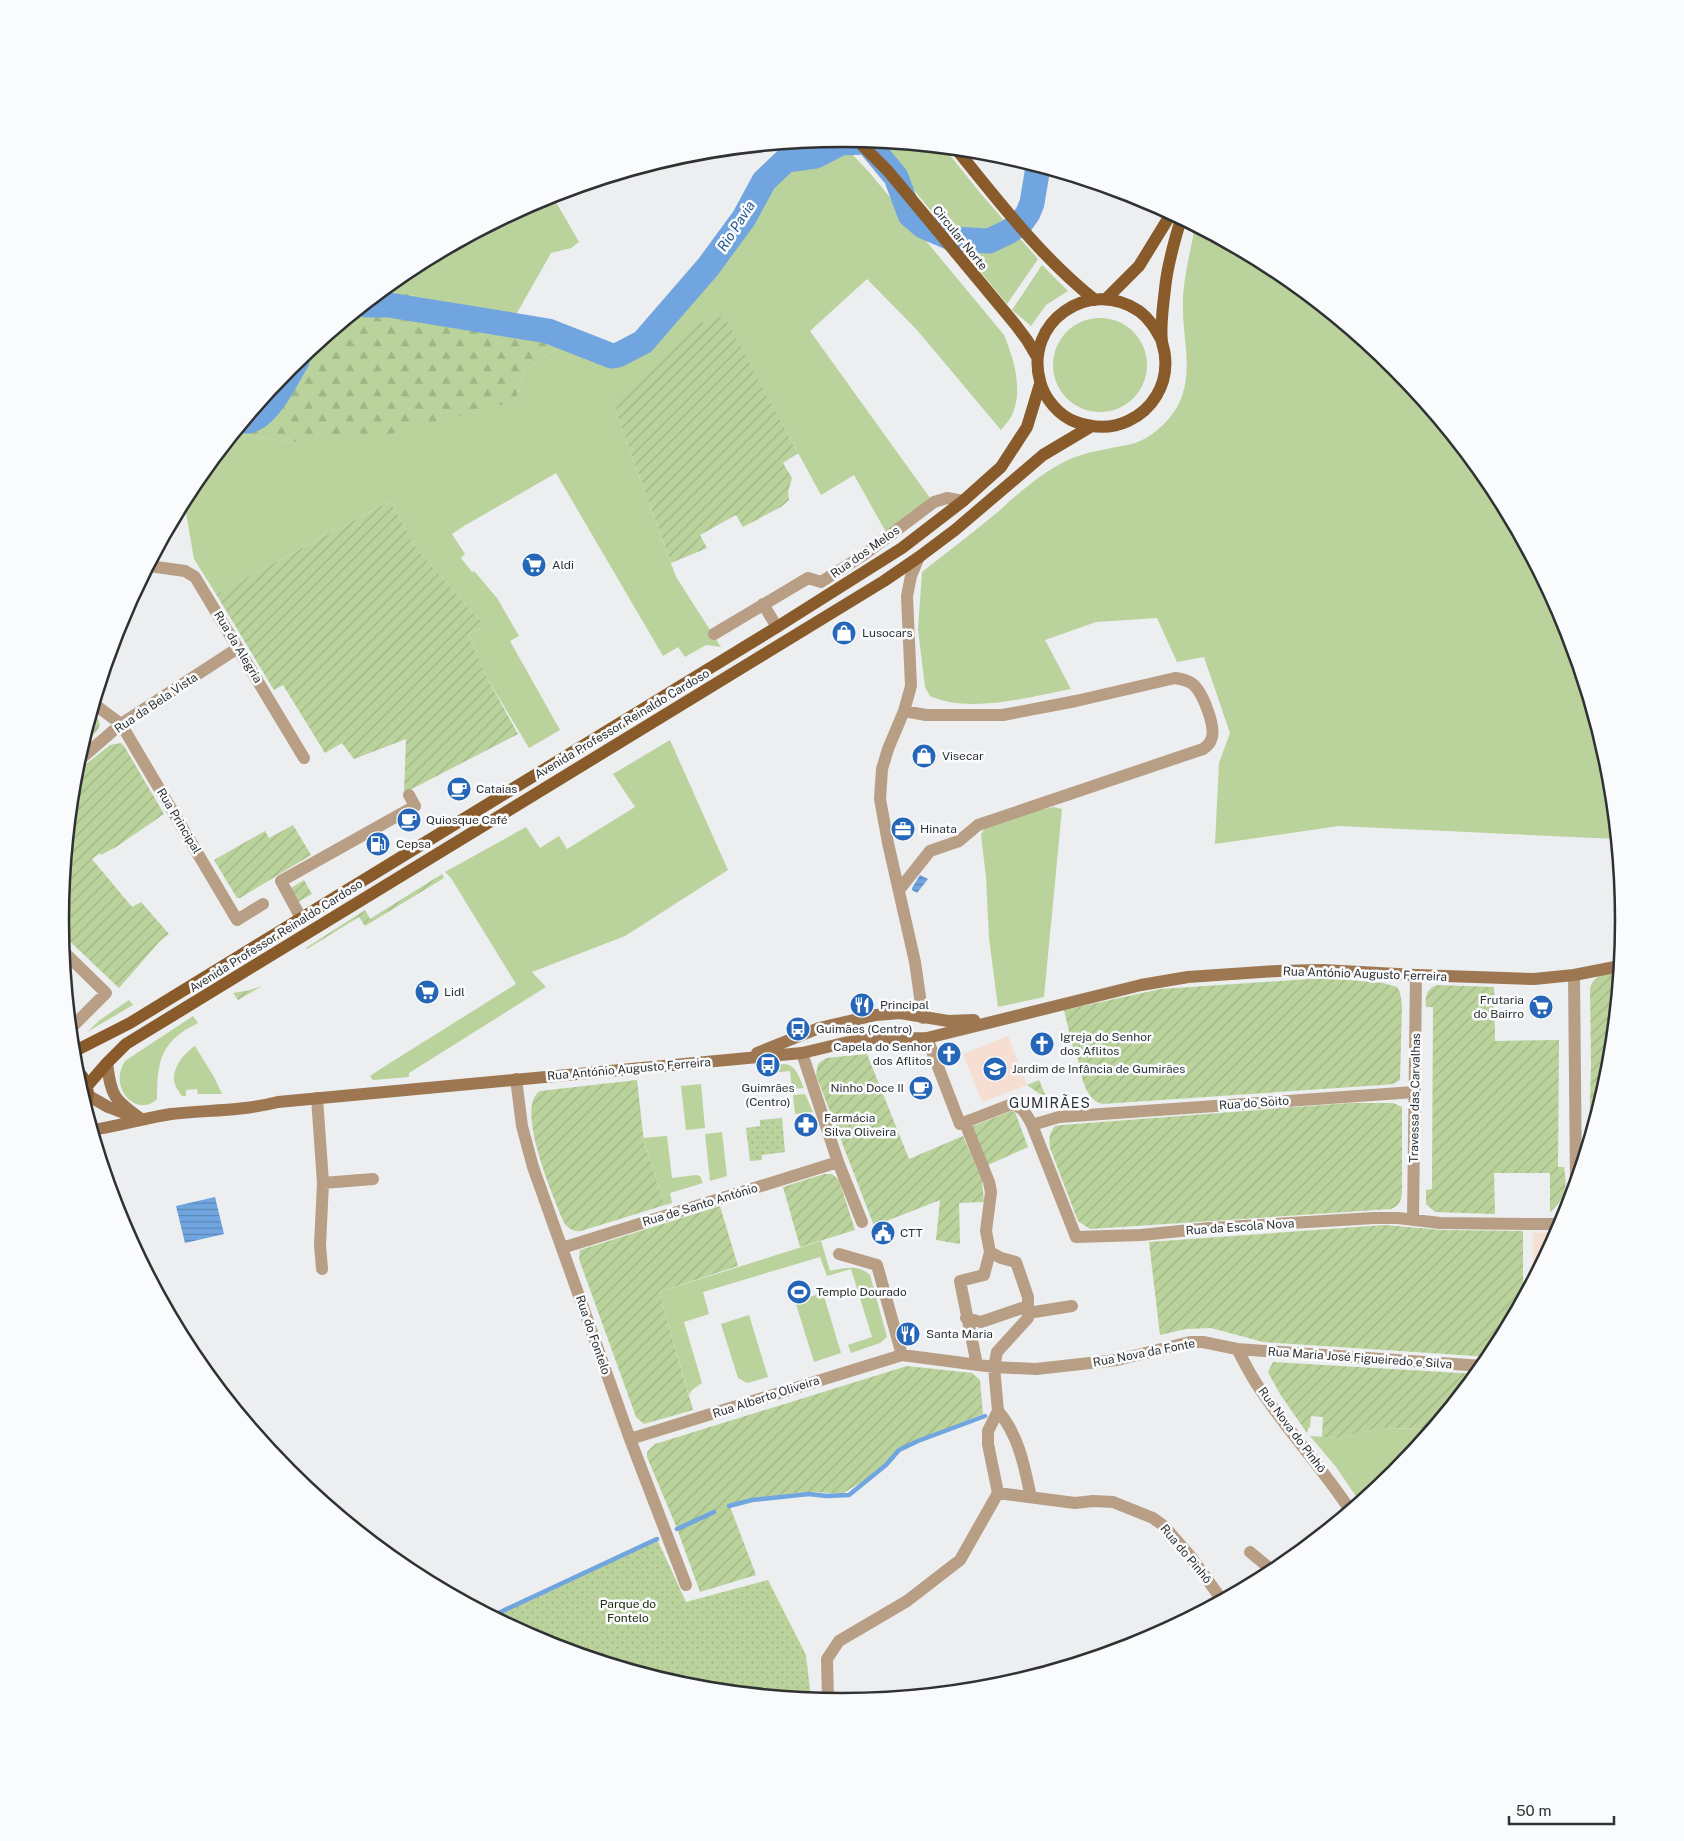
<svg xmlns="http://www.w3.org/2000/svg" width="1684" height="1841" font-family="'Public Sans',sans-serif">
<defs>
<pattern id="forest-firs" width="22" height="20" patternUnits="userSpaceOnUse" patternTransform="scale(1.25)"><rect width="22" height="20" fill="#bad29b"/><path d="M5 1l3.5 6h-7zM16 11l3.5 6h-7z" fill="#a0b586"/></pattern>
<pattern id="park-dots" width="8" height="8" patternUnits="userSpaceOnUse" patternTransform="scale(1.25)"><rect width="8" height="8" fill="#bad29b"/><path d="M2 2h.1M6 6h.1" fill="none" stroke="#a0b586" stroke-width="1.8" stroke-linecap="round"/></pattern>
<pattern id="garden-furrows" width="10" height="10" patternUnits="userSpaceOnUse" patternTransform="scale(1.25)"><rect width="10" height="10" fill="#bad29b"/><path d="M-1 1l2-2M0 10L10 0M9 11l2-2" fill="none" stroke="#a0b586"/></pattern>
<pattern id="water-rules" width="6" height="5" patternUnits="userSpaceOnUse" patternTransform="scale(1.25)"><rect width="6" height="5" fill="#70a5e0"/><path d="M0 2.5h6" fill="none" stroke="#5c87b6"/></pattern>
</defs>
<rect width="100%" height="100%" fill="#eceef0"/>
<path fill="#f6ded3" d="M 1008,1036 L 1027,1085 L 982,1102 L 963,1054 Z
M 1558,1232 L 1533,1279 L 1533,1233 Z"/>
<path fill="#bad29b" d="M 872,141 L 945,149 L 981,194 L 1038,259 L 1007,304 L 896,168 Z
M 844,146 L 869,172 L 1004,335 C 1014,359 1024,392 1011,417 C 1008,422 1004,426 1001,430 L 917,330 L 867,279 L 810,331 L 930,498 L 886,532 L 854,475 L 821,495 L 724,317 L 612,401 L 676,577 L 721,647 L 706,645 L 685,657 L 678,647 L 663,656 L 556,473 L 464,526 L 452,534 L 465,554 L 461,558 L 472,572 L 474,571 L 497,598 L 519,636 L 510,641 L 560,730 L 529,748 L 487,678 L 468,634 L 485,626 L 417,549 L 390,501 L 216,594 L 194,559 L 184,501 L 192,486 L 236,433 L 288,442 L 515,401 L 526,369 L 568,342 L 603,357 L 614,360 L 635,351 L 643,345 L 711,271 L 747,220 L 770,180 L 788,164 L 817,161 Z
M 552,195 L 579,242 L 571,248 L 551,253 L 513,320 L 408,294 L 374,298 L 408,270 L 543,198 Z
M 1195,227 L 1277,270 L 1395,368 L 1492,486 L 1565,622 L 1609,768 L 1616,839 L 1339,826 L 1215,844 L 1219,763 L 1230,733 L 1204,657 L 1177,662 L 1157,618 L 1096,622 L 1045,640 L 1071,689 C 1029,697 970,714 930,696 L 925,687 L 918,629 L 922,572 C 947,552 974,532 999,511 C 1020,492 1040,474 1066,461 C 1087,451 1109,449 1132,444 C 1153,438 1175,417 1182,396 C 1192,367 1183,339 1183,309 C 1182,282 1190,254 1195,227 Z
M 1042,265 L 1068,291 L 1046,305 L 1031,326 L 1012,310 Z
M1053 365a47 47 0 1 1 94 0a47 47 0 1 1-94 0Z
M 670,740 L 728,870 L 625,936 L 532,972 L 546,987 L 409,1073 L 409,1077 L 373,1080 L 370,1076 L 382,1068 L 516,984 L 451,878 L 445,872 L 526,827 L 540,848 L 559,836 L 567,849 L 635,807 L 613,774 Z
M 1054,807 L 1062,809 L 1044,997 L 998,1007 L 989,938 L 986,877 L 981,835 L 984,829 L 1019,814 Z
M 129,1000 L 133,1005 L 87,1032 L 100,1020 Z
M 193,1016 L 198,1023 C 161,1041 157,1060 157,1099 C 139,1118 107,1090 125,1061 Z
M 195,1046 L 214,1077 L 222,1094 L 198,1094 L 197,1089 L 186,1090 L 186,1096 L 182,1096 C 179,1092 175,1086 174,1081 C 173,1067 184,1053 195,1046 Z
M 783,1064 C 796,1064 799,1077 804,1088 L 792,1089 L 790,1071 L 759,1074 L 758,1066 Z
M 701,1084 L 705,1128 L 686,1130 L 681,1086 Z
M 805,1094 L 813,1112 L 795,1114 L 793,1095 Z
M 722,1132 L 727,1176 L 710,1181 L 705,1134 Z
M 667,1136 L 672,1178 L 696,1175 L 700,1176 L 703,1183 L 670,1193 L 672,1203 L 665,1205 L 643,1138 Z
M 821,1241 L 830,1271 C 845,1268 858,1264 870,1275 L 887,1337 L 880,1343 L 851,1353 L 848,1345 L 872,1337 L 851,1269 L 827,1276 L 820,1257 L 703,1292 L 709,1314 L 684,1322 L 702,1383 L 692,1390 L 689,1395 L 659,1292 Z
M 823,1293 L 841,1353 L 814,1362 L 795,1301 Z
M 749,1315 L 768,1377 L 747,1383 L 738,1378 L 721,1324 Z
M 1378,1428 L 1431,1429 L 1395,1474 L 1360,1502 L 1336,1467 L 1310,1436 L 1338,1438 Z"/>
<path fill="url(#forest-firs)" d="M 408,294 L 521,321 L 568,342 L 526,369 L 515,401 L 396,433 L 288,442 L 236,433 L 289,367 L 374,298 Z"/>
<path fill="url(#park-dots)" d="M 782,1118 L 785,1152 L 762,1155 L 762,1160 L 750,1161 L 746,1128 L 760,1126 L 760,1120 Z
M 656,1537 L 686,1602 L 768,1580 L 806,1655 L 811,1699 L 689,1687 L 542,1643 L 490,1615 Z"/>
<path fill="url(#garden-furrows)" d="M 724,316 L 798,453 L 783,463 L 792,478 L 788,492 L 789,500 L 781,507 L 743,527 L 736,515 L 700,535 L 707,548 L 671,563 L 612,401 L 693,325 Z
M 390,501 L 417,549 L 485,626 L 468,634 L 487,678 L 518,734 L 404,793 L 406,739 L 354,759 L 342,743 L 325,753 L 283,685 L 274,690 L 216,594 Z
M 92,713 C 109,726 94,734 82,744 Z
M 121,743 L 124,746 L 164,814 L 116,847 L 101,855 L 100,853 L 92,859 L 132,907 L 141,902 L 169,934 L 160,941 L 119,988 L 61,933 L 60,920 L 75,773 L 110,745 Z
M 293,825 L 311,855 L 240,898 L 237,898 L 214,860 L 265,831 L 269,838 Z
M 442,874 L 444,878 L 365,926 L 359,917 L 307,949 L 306,948 L 365,910 L 370,919 Z
M 304,880 L 312,894 L 298,902 L 291,888 Z
M 1619,972 L 1609,1073 L 1589,1140 L 1591,1064 L 1590,988 C 1595,974 1606,974 1619,972 Z
M 1325,978 L 1383,983 L 1397,987 L 1400,992 L 1402,1005 L 1400,1080 L 1393,1084 L 1382,1085 L 1102,1104 C 1082,1098 1080,1067 1076,1048 L 1073,1048 L 1064,1010 L 1161,989 Z
M 1437,985 L 1494,987 L 1495,1041 L 1559,1040 L 1558,1167 L 1564,1167 C 1567,1188 1567,1197 1550,1212 L 1550,1173 L 1494,1173 L 1495,1214 L 1435,1212 L 1426,1204 L 1426,1190 L 1432,1189 L 1433,1007 L 1426,1007 C 1425,997 1426,989 1437,985 Z
M 262,986 L 238,1000 L 233,993 L 246,991 Z
M 867,1054 L 909,1159 L 963,1136 L 982,1180 L 984,1202 L 959,1203 L 960,1244 L 936,1240 L 940,1200 L 874,1226 L 816,1075 L 818,1064 L 826,1058 Z
M 637,1080 L 644,1142 L 665,1205 L 581,1231 C 573,1232 567,1228 563,1221 C 554,1198 514,1107 540,1091 Z
M 1039,1080 L 1047,1099 L 1027,1085 Z
M 1350,1103 L 1393,1103 L 1402,1107 L 1402,1195 C 1400,1202 1399,1206 1391,1209 L 1090,1229 L 1078,1221 L 1050,1148 C 1049,1139 1049,1134 1055,1126 L 1062,1125 Z
M 1011,1111 L 1015,1112 L 1028,1147 L 988,1165 L 971,1127 Z
M 824,1174 L 832,1174 L 839,1180 L 855,1230 L 800,1247 L 783,1187 Z
M 720,1206 L 738,1266 L 659,1292 L 693,1410 L 644,1424 L 636,1417 L 579,1259 L 580,1250 Z
M 1385,1225 L 1442,1230 L 1523,1231 L 1523,1297 L 1491,1357 L 1263,1342 L 1211,1328 L 1186,1329 L 1160,1335 L 1149,1242 Z
M 1273,1362 L 1476,1374 L 1431,1429 L 1378,1428 L 1338,1438 L 1322,1437 L 1323,1417 L 1311,1416 L 1310,1427 L 1308,1428 L 1307,1433 L 1280,1394 L 1268,1372 Z
M 907,1366 L 972,1373 L 980,1380 L 983,1414 L 898,1448 L 886,1463 L 873,1475 L 842,1494 L 814,1492 L 797,1493 L 747,1499 L 729,1504 L 756,1575 L 700,1592 L 676,1526 L 647,1457 L 647,1452 L 655,1444 Z"/>
<path fill="url(#water-rules)" d="M 920,875 L 928,879 L 917,893 L 912,890 L 912,888 Z
M 215,1197 L 224,1234 L 185,1243 L 176,1206 Z"/>
<g fill="none" stroke-linecap="round" stroke-linejoin="round">
<path stroke="#70a5e0" stroke-width="4.5" d="M 729,1506 L 752,1500 L 809,1494 L 826,1496 L 849,1495 L 886,1465 L 899,1450 L 918,1441 L 985,1416
M 677,1529 L 714,1512
M 492,1616 L 657,1539"/>
<path stroke="#70a5e0" stroke-width="25" d="M 366,305 L 389,305 L 548,331 L 612,356 L 618,355 L 643,342 L 708,267 L 744,218 L 764,181 L 786,160 L 816,156 L 841,143 L 867,142 L 896,177 L 910,215 L 923,226 L 953,239 L 989,241 L 1008,232 L 1021,223 L 1028,213 L 1032,203 L 1038,167
M 245,421 C 267,422 286,378 297,361"/>
<path stroke="#b89e85" stroke-width="12" d="M 919,557 L 911,576 L 907,596 L 911,686 L 904,711 L 888,749 L 882,769 L 880,799 L 888,843 L 915,962 L 923,1018
M 149,566 L 185,571 L 195,577 L 304,758
M 763,604 L 777,627
M 714,634 L 808,578 L 821,582 L 865,554 L 934,502 L 947,498 L 963,501
M 94,704 L 121,724 L 237,920 L 263,904
M 77,762 L 121,724 L 238,648
M 899,890 L 930,851 L 959,841 L 978,825 L 1203,749 C 1206,747 1210,743 1211,740 C 1217,728 1203,694 1194,685 C 1188,680 1182,679 1175,678 L 1076,701 L 1003,715 L 926,715 L 904,711
M 301,918 L 281,881 L 415,806 L 409,795
M 63,951 L 106,993 L 71,1028
M 1574,975 L 1576,1183
M 927,1038 L 960,1124 L 1012,1104 C 1023,1107 1027,1115 1032,1125 L 1076,1237 L 1141,1235 L 1210,1228 L 1374,1218 L 1398,1218 L 1440,1223 L 1529,1224 L 1555,1224 L 1565,1218
M 802,1053 L 838,1162 L 862,1222
M 516,1079 L 522,1126 L 533,1167 L 630,1439 L 686,1585
M 317,1098 L 323,1183
M 1032,1125 L 1059,1117 L 1414,1092
M 1413,1220 L 1416,975
M 562,1248 L 838,1162
M 839,1254 L 877,1265 L 902,1355
M 322,1269 L 320,1245 L 323,1183 L 373,1179
M 1028,1313 L 1072,1306
M 966,1318 L 981,1322 L 1028,1306
M 1237,1349 C 1243,1360 1249,1372 1256,1383 C 1284,1427 1321,1466 1350,1510
M 977,1365 L 960,1281 L 984,1275 L 990,1252
M 998,1411 C 1018,1434 1024,1464 1030,1493 L 1030,1497
M 630,1439 L 902,1355 L 994,1367 L 1036,1369 L 1117,1360 L 1190,1342 L 1203,1342 L 1237,1349 L 1483,1366
M 998,1493 L 1075,1503 L 1093,1501 L 1113,1502 L 1153,1518 L 1164,1526 L 1191,1557 L 1222,1600
M 1250,1552 L 1274,1572
M 828,1701 L 827,1659 L 839,1641 L 907,1601 L 960,1560 L 998,1493 L 988,1444 L 988,1431 L 998,1411 L 994,1367 L 997,1352 L 1028,1318 L 1028,1297 L 1016,1262 L 1001,1258 L 990,1252 L 986,1231 L 991,1192 L 989,1182 L 965,1123"/>
<path stroke="#9d7752" stroke-width="12" d="M 757,1053 L 819,1028 L 876,1015 L 900,1013 L 948,1021 L 974,1020
M 107,1063 C 111,1096 114,1100 141,1119
M 89,1096 L 108,1107 L 129,1115
M 92,1130 C 119,1126 145,1118 171,1114 C 207,1110 243,1111 278,1102 L 802,1053 L 844,1043 L 870,1039 L 927,1038 L 1141,985 L 1188,977 L 1277,971 L 1323,970 L 1416,975 L 1534,979 L 1574,975 L 1620,966"/>
<path stroke="#895b2a" stroke-width="12" d="M 857,140 L 888,171 L 1015,324 L 1027,340 L 1037,357
M 957,150 C 999,202 1042,258 1095,300
M 1106,299 L 1139,266 L 1171,214
M 1162,341 C 1156,330 1150,319 1139,311 C 1089,277 1024,322 1040,381 C 1044,398 1059,416 1076,422 C 1093,428 1111,429 1128,421 C 1152,410 1168,385 1165,357 C 1165,352 1163,347 1162,342 C 1160,327 1163,305 1165,289 C 1167,266 1174,242 1181,219
M 73,1052 L 130,1023 L 777,627 L 902,548 L 963,501 L 1001,467 L 1027,427 L 1040,384
M 74,1068 C 87,1078 91,1092 85,1107
M 87,1086 L 107,1063 L 126,1044 L 884,581 L 919,557 L 955,530 L 1043,455 L 1090,427"/>
</g>
<defs>
<symbol id="supermarket-disc" viewBox="-11 -11 22 22"><circle r="9.5" fill="#2666b8" stroke="#f9fbfd"/><path d="M-6-5.5h2.5l.6 2H6L4.5 2H-2.5L-4.4-4H-6ZM-1.5 3.2a1.3 1.3 0 1 0 .1 0ZM3 3.2a1.3 1.3 0 1 0 .1 0Z" fill="#fff"/></symbol>
<symbol id="shop-disc" viewBox="-11 -11 22 22"><circle r="9.5" fill="#2666b8" stroke="#f9fbfd"/><path d="M-5-2.5h2.3a2.7 3.5 0 0 1 5.4 0H5L5.5 6h-11ZM-1.5-2.5h3a1.5 2.3 0 0 0-3 0Z" fill="#fff"/></symbol>
<symbol id="cafe-disc" viewBox="-11 -11 22 22"><circle r="9.5" fill="#2666b8" stroke="#f9fbfd"/><path d="M-5.5-4.5H6V0H3Q3 3.5 0 3.5H-2.5Q-5.5 3.5-5.5 0ZM3-3.2v2h1.7v-2ZM-6 4.5H4V6H-6Z" fill="#fff"/></symbol>
<symbol id="office-disc" viewBox="-11 -11 22 22"><circle r="9.5" fill="#2666b8" stroke="#f9fbfd"/><path d="M-6-3h4V-5.5h4V-3h4V5H-6ZM-1-4.5V-3h2v-1.5ZM-6 0V1H6V0Z" fill="#fff"/></symbol>
<symbol id="fuel-disc" viewBox="-11 -11 22 22"><circle r="9.5" fill="#2666b8" stroke="#f9fbfd"/><path d="M-5.5-6h7V0h2V4h1.3V-2.5L3-4.5l.8-.8L6-3V5H2.5V1h-1V6h-7ZM-4.2-4.7v3.2H.2V-4.7Z" fill="#fff"/></symbol>
<symbol id="restaurant-disc" viewBox="-11 -11 22 22"><circle r="9.5" fill="#2666b8" stroke="#f9fbfd"/><path d="M-5-6h1v4h1v-4h1v4h1v-4h1v5L-1.5 .5V6h-2V.5L-5-1ZM5-6V6H3V1.5H1.5Q1.5-4 5-6Z" fill="#fff"/></symbol>
<symbol id="bus-disc" viewBox="-11 -11 22 22"><circle r="9.5" fill="#2666b8" stroke="#f9fbfd"/><path d="M-5-6H5V4H4V6H2V4H-2V6H-4V4H-5ZM-3.5-4V0h7V-4ZM-3.5 1.2v1.5H-2V1.2ZM2 1.2v1.5H3.5V1.2Z" fill="#fff"/></symbol>
<symbol id="church-disc" viewBox="-11 -11 22 22"><circle r="9.5" fill="#2666b8" stroke="#f9fbfd"/><path d="M-1.2-6h2.4v3.5h3.3v2.4h-3.3V6h-2.4V-.1h-3.3v-2.4h3.3Z" fill="#fff"/></symbol>
<symbol id="school-disc" viewBox="-11 -11 22 22"><circle r="9.5" fill="#2666b8" stroke="#f9fbfd"/><path d="M0-5L7-2L0 1L-7-2ZM-4 1L0 2.5L4 1V4Q0 6-4 4Z" fill="#fff"/></symbol>
<symbol id="pharmacy-disc" viewBox="-11 -11 22 22"><circle r="9.5" fill="#2666b8" stroke="#f9fbfd"/><path d="M-2-6h4v4h4v4h-4v4h-4v-4h-4v-4h4Z" fill="#fff"/></symbol>
<symbol id="civic-disc" viewBox="-11 -11 22 22"><circle r="9.5" fill="#2666b8" stroke="#f9fbfd"/><path d="M-.6-6.5H3V-4.5H.6V-3L4-1V1h2V6H-6V1h2V-1L-.6-3ZM-1.2 2.5V6h2.4V2.5Z" fill="#fff"/></symbol>
<symbol id="stadium-disc" viewBox="-11 -11 22 22"><circle r="9.5" fill="#2666b8" stroke="#f9fbfd"/><path d="M0-5a6.5 5 0 1 0 0 10a6.5 5 0 1 0 0-10ZM-3.5-1.8h7v3.6h-7Z" fill="#fff"/></symbol>
</defs>
<g fill-rule="evenodd">
<use href="#supermarket-disc" x="520" y="551" width="28" height="28"/>
<use href="#shop-disc" x="830" y="619" width="28" height="28"/>
<use href="#shop-disc" x="910" y="742" width="28" height="28"/>
<use href="#cafe-disc" x="445" y="775" width="28" height="28"/>
<use href="#cafe-disc" x="395" y="806" width="28" height="28"/>
<use href="#office-disc" x="889" y="815" width="28" height="28"/>
<use href="#fuel-disc" x="364" y="830" width="28" height="28"/>
<use href="#supermarket-disc" x="413" y="978" width="28" height="28"/>
<use href="#restaurant-disc" x="848" y="991" width="28" height="28"/>
<use href="#supermarket-disc" x="1527" y="993" width="28" height="28"/>
<use href="#bus-disc" x="784" y="1015" width="28" height="28"/>
<use href="#church-disc" x="1028" y="1030" width="28" height="28"/>
<use href="#church-disc" x="935" y="1040" width="28" height="28"/>
<use href="#bus-disc" x="754" y="1051" width="28" height="28"/>
<use href="#school-disc" x="981" y="1055" width="28" height="28"/>
<use href="#cafe-disc" x="907" y="1074" width="28" height="28"/>
<use href="#pharmacy-disc" x="792" y="1111" width="28" height="28"/>
<use href="#civic-disc" x="869" y="1219" width="28" height="28"/>
<use href="#stadium-disc" x="785" y="1278" width="28" height="28"/>
<use href="#restaurant-disc" x="894" y="1320" width="28" height="28"/>
</g>
<g text-anchor="middle" dominant-baseline="central" stroke-width="5" stroke-linejoin="round" paint-order="stroke">
<g font-size="12" fill="#303132" stroke="#f9fbfd">
<text transform="translate(960 238) rotate(51)">Circular Norte</text>
<text transform="translate(865 552) rotate(-35)">Rua dos Melos</text>
<text transform="translate(238 647) rotate(59)">Rua da Alegria</text>
<text transform="translate(156 703) rotate(-34)">Rua da Bela Vista</text>
<text transform="translate(622 724) rotate(-31)">Avenida Professor Reinaldo Cardoso</text>
<text transform="translate(179 821) rotate(59)">Rua Principal</text>
<text transform="translate(276 936) rotate(-32)">Avenida Professor Reinaldo Cardoso</text>
<text transform="translate(1365 974) rotate(2)">Rua António Augusto Ferreira</text>
<text transform="translate(629 1069) rotate(-5)">Rua António Augusto Ferreira</text>
<text transform="translate(1415 1098) rotate(-89)">Travessa das Carvalhas</text>
<text transform="translate(1254 1103) rotate(-4)">Rua do Soito</text>
<text transform="translate(700 1205) rotate(-17)">Rua de Santo António</text>
<text transform="translate(1240 1227) rotate(-4)">Rua da Escola Nova</text>
<text transform="translate(593 1335) rotate(71)">Rua do Fontelo</text>
<text transform="translate(1144 1353) rotate(-11)">Rua Nova da Fonte</text>
<text transform="translate(1360 1358) rotate(4)">Rua Maria José Figueiredo e Silva</text>
<text transform="translate(766 1397) rotate(-18)">Rua Alberto Oliveira</text>
<text transform="translate(1292 1430) rotate(53)">Rua Nova do Pinhô</text>
<text transform="translate(1186 1554) rotate(50)">Rua do Pinhô</text>
</g>
<g font-size="12" fill="#303132" stroke="#f9fbfd" text-anchor="start">
<text x="552" y="565">Aldi</text>
<text x="862" y="633">Lusocars</text>
<text x="942" y="756">Visecar</text>
<text x="476" y="789">Cataias</text>
<text x="426" y="820">Quiosque Café</text>
<text x="920" y="829">Hinata</text>
<text x="396" y="844">Cepsa</text>
<text x="444" y="992">Lidl</text>
<text x="1524" y="1000" text-anchor="end">Frutaria<tspan x="1524" dy="14">do Bairro</tspan></text>
<text x="880" y="1005">Principal</text>
<text x="816" y="1029">Guimães (Centro)</text>
<text x="1060" y="1037">Igreja do Senhor<tspan x="1060" dy="14">dos Aflitos</tspan></text>
<text x="932" y="1047" text-anchor="end">Capela do Senhor<tspan x="932" dy="14">dos Aflitos</tspan></text>
<text x="1012" y="1069">Jardim de Infância de Gumirães</text>
<text x="768" y="1088" text-anchor="middle">Guimrães<tspan x="768" dy="14">(Centro)</tspan></text>
<text x="904" y="1088" text-anchor="end">Ninho Doce II</text>
<text x="824" y="1118">Farmácia<tspan x="824" dy="14">Silva Oliveira</tspan></text>
<text x="900" y="1233">CTT</text>
<text x="816" y="1292">Templo Dourado</text>
<text x="926" y="1334">Santa Maria</text>
</g>
<g font-size="12" fill="#232f10" stroke="#f9fbfd">
<text x="628" y="1604">Parque do<tspan x="628" dy="14">Fontelo</tspan></text>
</g>
<g font-size="14" font-style="italic" fill="#1d538a" stroke="#f9fbfd">
<text transform="translate(736 226) rotate(-57)">Rio Pavia</text>
</g>
<g font-size="14" letter-spacing="1" fill="#303132" stroke="#f9fbfd">
<text x="1050" y="1103">GUMIRÃES</text>
</g>
</g>
<path d="M0 0H1684V1841H0ZM69 920a773 773 0 1 1 1546 0a773 773 0 1 1-1546 0Z" fill="#f9fbfd" fill-rule="evenodd"/>
<path fill="none" stroke="#303132" stroke-width="2.5" d="M69 920a773 773 0 1 1 1546 0a773 773 0 1 1-1546 0Z"/>
<path d="M1509 1816v8h105v-8" fill="none" stroke="#303132" stroke-width="2.5"/>
<text x="1516" y="1816" font-size="15" fill="#303132" stroke="#f9fbfd" stroke-width="4" paint-order="stroke">50 m</text>
</svg>
